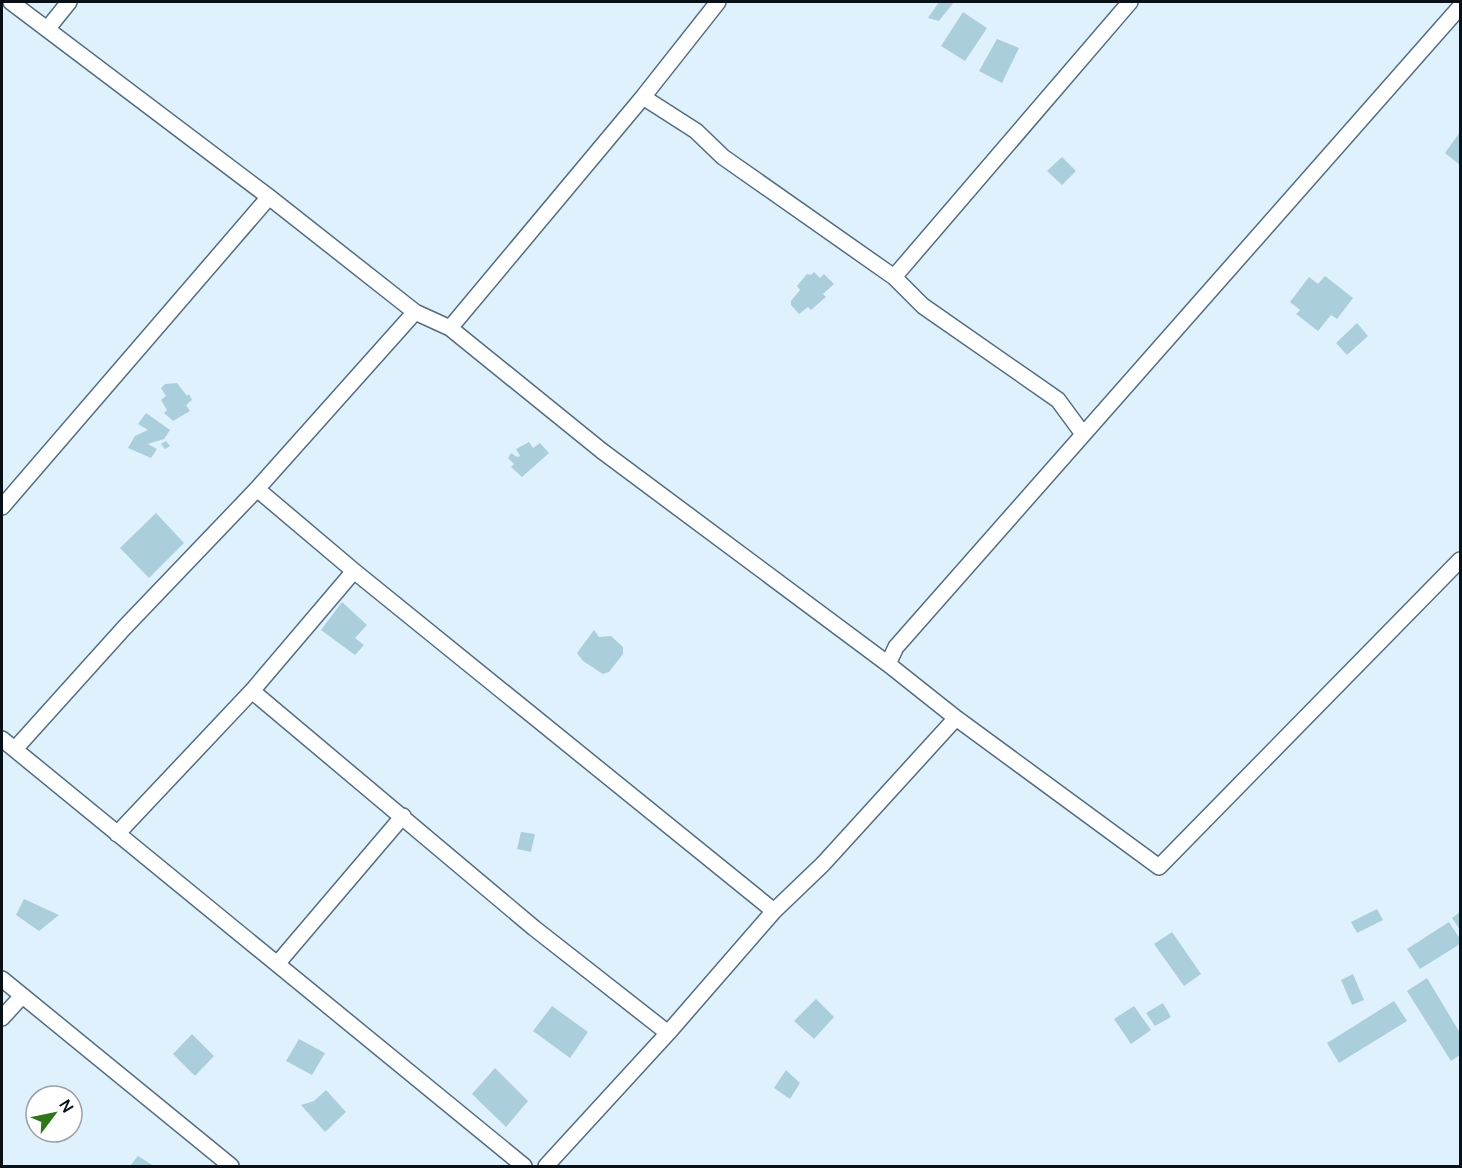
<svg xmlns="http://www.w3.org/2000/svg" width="1462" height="1168" font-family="Manrope,sans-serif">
<rect width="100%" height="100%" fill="#e0f1fe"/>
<path fill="#aacedb" d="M 939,2 L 954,2 L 939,21 L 928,18 Z
M 963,12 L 987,28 L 965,61 L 941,46 Z
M 997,39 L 1019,48 L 1002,83 L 979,71 Z
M 1460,132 L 1460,165 L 1445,153 Z
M 1062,157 L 1076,171 L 1062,185 L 1047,171 Z
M 814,272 L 820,278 L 824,274 L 834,284 L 823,294 L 826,297 L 811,310 L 808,307 L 799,314 L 791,305 L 791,301 L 800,290 L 797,286 L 807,274 L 811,275 Z
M 1325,276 L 1353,298 L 1337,319 L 1331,315 L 1318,331 L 1296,314 L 1300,310 L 1290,302 L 1309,277 L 1318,284 Z
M 1357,323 L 1368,336 L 1347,355 L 1336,343 Z
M 177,383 L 187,396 L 189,394 L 192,400 L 186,405 L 190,411 L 173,421 L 164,413 L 167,410 L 161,400 L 166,396 L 161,388 L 165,384 Z
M 146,413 L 170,430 L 164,439 L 148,444 L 157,449 L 151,458 L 128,448 L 135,436 L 148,430 L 138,424 Z
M 166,441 L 170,446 L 165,449 L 161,444 Z
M 529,442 L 533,448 L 540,443 L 549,453 L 522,477 L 511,467 L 514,464 L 508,458 L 511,453 L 517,457 L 520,456 L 516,449 Z
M 156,513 L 184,543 L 149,578 L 120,548 Z
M 342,602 L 367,625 L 355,638 L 364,645 L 355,655 L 321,630 Z
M 594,630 L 599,637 L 611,636 L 623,647 L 623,654 L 609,672 L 603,674 L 583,661 L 577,653 Z
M 521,832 L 535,834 L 531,852 L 517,849 Z
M 24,899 L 59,915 L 39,931 L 16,915 Z
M 1377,909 L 1383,920 L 1357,933 L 1351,922 Z
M 1460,912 L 1460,930 L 1452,918 Z
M 1449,922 L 1460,939 L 1460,944 L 1420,969 L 1407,949 Z
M 1172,932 L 1201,974 L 1184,986 L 1154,944 Z
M 1353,974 L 1364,1000 L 1352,1005 L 1341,980 Z
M 1427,978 L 1460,1033 L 1460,1055 L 1451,1061 L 1407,991 Z
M 816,999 L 834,1017 L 814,1039 L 794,1021 Z
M 1394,1001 L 1407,1021 L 1339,1063 L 1327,1043 Z
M 1163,1003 L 1171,1017 L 1155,1026 L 1146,1013 Z
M 552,1006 L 588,1032 L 570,1058 L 533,1031 Z
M 1134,1006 L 1151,1030 L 1131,1044 L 1114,1019 Z
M 192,1034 L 214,1056 L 195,1076 L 173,1054 Z
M 299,1039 L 325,1053 L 312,1075 L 286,1061 Z
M 495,1068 L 528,1101 L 506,1127 L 472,1094 Z
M 786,1070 L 800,1083 L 790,1099 L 774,1088 Z
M 326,1090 L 346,1112 L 325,1132 L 301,1105 L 314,1101 Z
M 138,1156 L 154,1166 L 130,1166 Z"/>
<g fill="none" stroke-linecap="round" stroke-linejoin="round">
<defs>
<path id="street" d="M 11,2 L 269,197 L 415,312 L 450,328 L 602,451 L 888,664 L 956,718 L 1159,867 L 1460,560
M 48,28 L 69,2
M 643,97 L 696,131 L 723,157 L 894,277 L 923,306 L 1058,400 L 1083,434
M 894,277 L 1130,2
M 450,328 L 643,97 L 718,2
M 257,489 L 354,571 L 774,911
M 2,507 L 269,197
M 888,664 L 896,647 L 1460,7
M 252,691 L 354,571
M 2,739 L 524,1166
M 15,749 L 124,628 L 257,489 L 415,312
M 117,834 L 252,691 L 534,928 L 668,1033
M 277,964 L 403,816
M 2,979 L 231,1166
M 2,1018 L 22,996
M 546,1166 L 668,1033 L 774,911 L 823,864 L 956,718"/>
</defs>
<use href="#street" stroke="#536c7f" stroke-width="18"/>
<use href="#street" stroke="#fff" stroke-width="15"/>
</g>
<rect width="1462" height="1168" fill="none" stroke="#081118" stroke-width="6"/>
<g transform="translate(54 1114) rotate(58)"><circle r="28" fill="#ffffff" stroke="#9ca0a3" stroke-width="1.5"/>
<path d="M0-4.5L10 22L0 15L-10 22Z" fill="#2e761a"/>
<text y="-9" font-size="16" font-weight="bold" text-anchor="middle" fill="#081118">N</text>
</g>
</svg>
